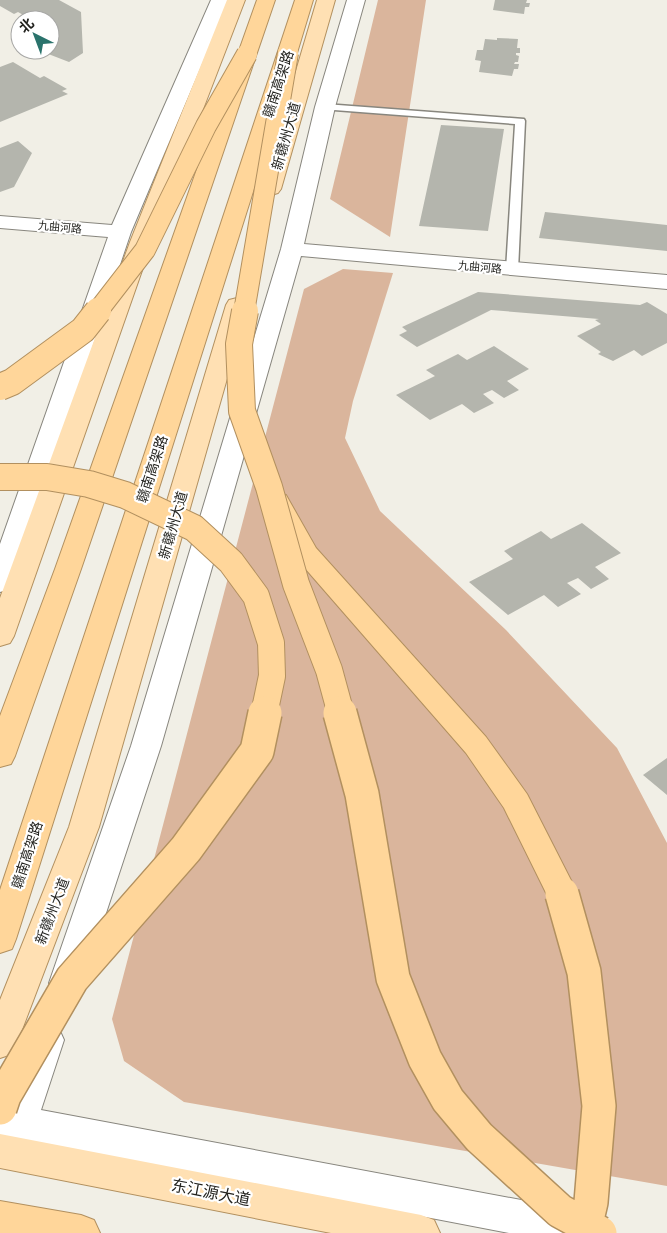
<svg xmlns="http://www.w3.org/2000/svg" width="667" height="1233" font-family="'Libre Baskerville','Noto Sans SC',serif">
<rect width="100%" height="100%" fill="#f1efe6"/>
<path fill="#dab59c" d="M 378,0 L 426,0 L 390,237 L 330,199 Z
M 343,269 L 393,273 L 353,401 L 345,438 L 380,511 L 506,630 L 617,748 L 667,843 L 667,1186 L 184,1102 L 124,1061 L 112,1019 L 304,289 Z"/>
<path fill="#b4b5ad" d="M 0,0 L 59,0 L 81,12 L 83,53 L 69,62 L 38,50 L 50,50 L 50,20 L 26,20 L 25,16 L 18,12 L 14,14 L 0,6 Z
M 495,0 L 527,0 L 526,3 L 530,3 L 529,7 L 525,7 L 524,14 L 493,10 Z
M 497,38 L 518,39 L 517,48 L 520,48 L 520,53 L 516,53 L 516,55 L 519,56 L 518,62 L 515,62 L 514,64 L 519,64 L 518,69 L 514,69 L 512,76 L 479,72 L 481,61 L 475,60 L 477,50 L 483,50 L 485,39 L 497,40 Z
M 13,62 L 40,78 L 44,76 L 67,89 L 62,91 L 68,94 L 0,122 L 0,67 Z
M 441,125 L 504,129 L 488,231 L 419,226 Z
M 18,141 L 32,153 L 14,187 L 0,192 L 0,148 Z
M 545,212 L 667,225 L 667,251 L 539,238 Z
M 478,292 L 640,305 L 647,302 L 667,314 L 667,343 L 642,356 L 634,350 L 613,361 L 598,354 L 601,352 L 577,336 L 601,324 L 595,320 L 599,319 L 491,310 L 417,347 L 399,335 L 407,331 L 402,327 Z
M 494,346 L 529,369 L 507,381 L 519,390 L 504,398 L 492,390 L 483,394 L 494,403 L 474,413 L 462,404 L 430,420 L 396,395 L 435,376 L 426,370 L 458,354 L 467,360 Z
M 582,523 L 621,553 L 595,567 L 609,579 L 591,589 L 578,578 L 567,583 L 581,594 L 558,607 L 544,595 L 508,615 L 469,582 L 513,559 L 504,551 L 541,531 L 551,539 Z
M 667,758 L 667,795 L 643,775 Z"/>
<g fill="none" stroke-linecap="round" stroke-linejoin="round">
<defs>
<path id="service" d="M 325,104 L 524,119 L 525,121 L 518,270 L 516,273 L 508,273 L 506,270 L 515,124 L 321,109 L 320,107 Z"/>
<path id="tertiary" d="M 211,0 L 229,0 L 131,232 L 13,583 L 10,589 L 0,592 L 0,544 L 108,237 L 0,228 L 0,216 L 112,225 Z
M 347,0 L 365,0 L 335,107 L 304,244 L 667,275 L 667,289 L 301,256 L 161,746 L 83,983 L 78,993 L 66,997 L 54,993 L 49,983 L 131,746 L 281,249 L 315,107 Z
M 47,1025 L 59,1029 L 64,1040 L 41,1110 L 585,1212 L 598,1217 L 604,1230 L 602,1233 L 509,1233 L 0,1135 L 0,1103 L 7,1104 L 35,1029 Z"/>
<path id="primary" d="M 227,0 L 245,0 L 152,242 L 14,636 L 10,643 L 0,646 L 0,598 L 130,242 Z
M 317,0 L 335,0 L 281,189 L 278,193 L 271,195 L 264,193 L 261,189 Z
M 237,298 L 245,300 L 248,305 L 99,827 L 17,1043 L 12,1054 L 0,1058 L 0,1000 L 69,827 L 226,305 L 229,300 Z
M 0,1134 L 421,1215 L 434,1220 L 440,1233 L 331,1233 L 0,1168 Z"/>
<path id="trunk" d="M 257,0 L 275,0 L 81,569 L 15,756 L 11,764 L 0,767 L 0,716 L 55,569 Z
M 295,0 L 313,0 L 297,53 L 16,939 L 12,949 L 0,953 L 0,890 Z
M 277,493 L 286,495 L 316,548 L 486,737 L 527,794 L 578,894 L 573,903 L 562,907 L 551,903 L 504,808 L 466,753 L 297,559 L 264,501 L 268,495 Z
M 0,1201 L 81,1215 L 94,1220 L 100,1233 L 0,1233 Z"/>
</defs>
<use href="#service" stroke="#88867e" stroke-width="3"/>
<use href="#tertiary" stroke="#88867e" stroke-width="2"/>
<use href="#primary" stroke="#b2905f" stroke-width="2"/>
<use href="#trunk" stroke="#b2905f" stroke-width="2"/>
<use href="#service" fill="#fff" fill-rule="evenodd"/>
<use href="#tertiary" fill="#fff" fill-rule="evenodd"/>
<use href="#primary" fill="#ffe0b3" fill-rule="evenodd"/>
<use href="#trunk" fill="#ffd69a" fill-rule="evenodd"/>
<defs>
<path id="trunk-bridge-far2" d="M 97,312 L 145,250 L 206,126 L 247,54
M 244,312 L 288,53"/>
<path id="trunk-bridge-far1" d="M 245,311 L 239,344 L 242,411 L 269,487 L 296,584 L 329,670 L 341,714
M 0,387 L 12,382 L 83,330 L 98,311
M 0,477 L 47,477 L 89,484 L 125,495 L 194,528 L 231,562 L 256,596 L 271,643 L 272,676 L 264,714"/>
<path id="trunk-bridge" d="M 340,713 L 362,794 L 393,978 L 425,1059 L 448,1100 L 479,1137 L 560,1211 L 600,1233
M 562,894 L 584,972 L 599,1106 L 591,1202 L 584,1233
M 0,1108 L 4,1096 L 72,979 L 186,849 L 257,751 L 265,713"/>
</defs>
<use href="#trunk-bridge-far2" stroke="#b2905f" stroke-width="22" stroke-linecap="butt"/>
<use href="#trunk-bridge-far1" stroke="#b2905f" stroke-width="28" stroke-linecap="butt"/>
<use href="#trunk-bridge" stroke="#b2905f" stroke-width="36" stroke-linecap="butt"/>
<use href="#trunk-bridge-far2" stroke="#ffd69a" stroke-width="20"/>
<use href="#trunk-bridge-far1" stroke="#ffd69a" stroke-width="26"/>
<use href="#trunk-bridge" stroke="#ffd69a" stroke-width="33"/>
</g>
<g text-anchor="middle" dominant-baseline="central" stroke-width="4.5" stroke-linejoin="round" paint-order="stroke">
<g font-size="11" fill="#23231f" stroke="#fff">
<text transform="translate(60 227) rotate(5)">九曲河路</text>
<text transform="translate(480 267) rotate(5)">九曲河路</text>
</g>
<g font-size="14" fill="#23231f" stroke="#fff">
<text transform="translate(278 84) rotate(-72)">赣南高架路</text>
<text transform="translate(286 136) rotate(-74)">新赣州大道</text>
<text transform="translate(152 469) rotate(-72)">赣南高架路</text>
<text transform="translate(173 525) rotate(-74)">新赣州大道</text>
<text transform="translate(27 855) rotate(-72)">赣南高架路</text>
<text transform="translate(52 911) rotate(-69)">新赣州大道</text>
</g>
<g font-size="16" fill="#23231f" stroke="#fff">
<text transform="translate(211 1192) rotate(11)">东江源大道</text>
</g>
</g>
<g transform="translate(35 35) rotate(318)"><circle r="24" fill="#ffffff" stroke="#a7a7a5"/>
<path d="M0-4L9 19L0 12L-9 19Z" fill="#2a736c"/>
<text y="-8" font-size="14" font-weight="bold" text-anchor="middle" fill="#23231f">北</text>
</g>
</svg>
